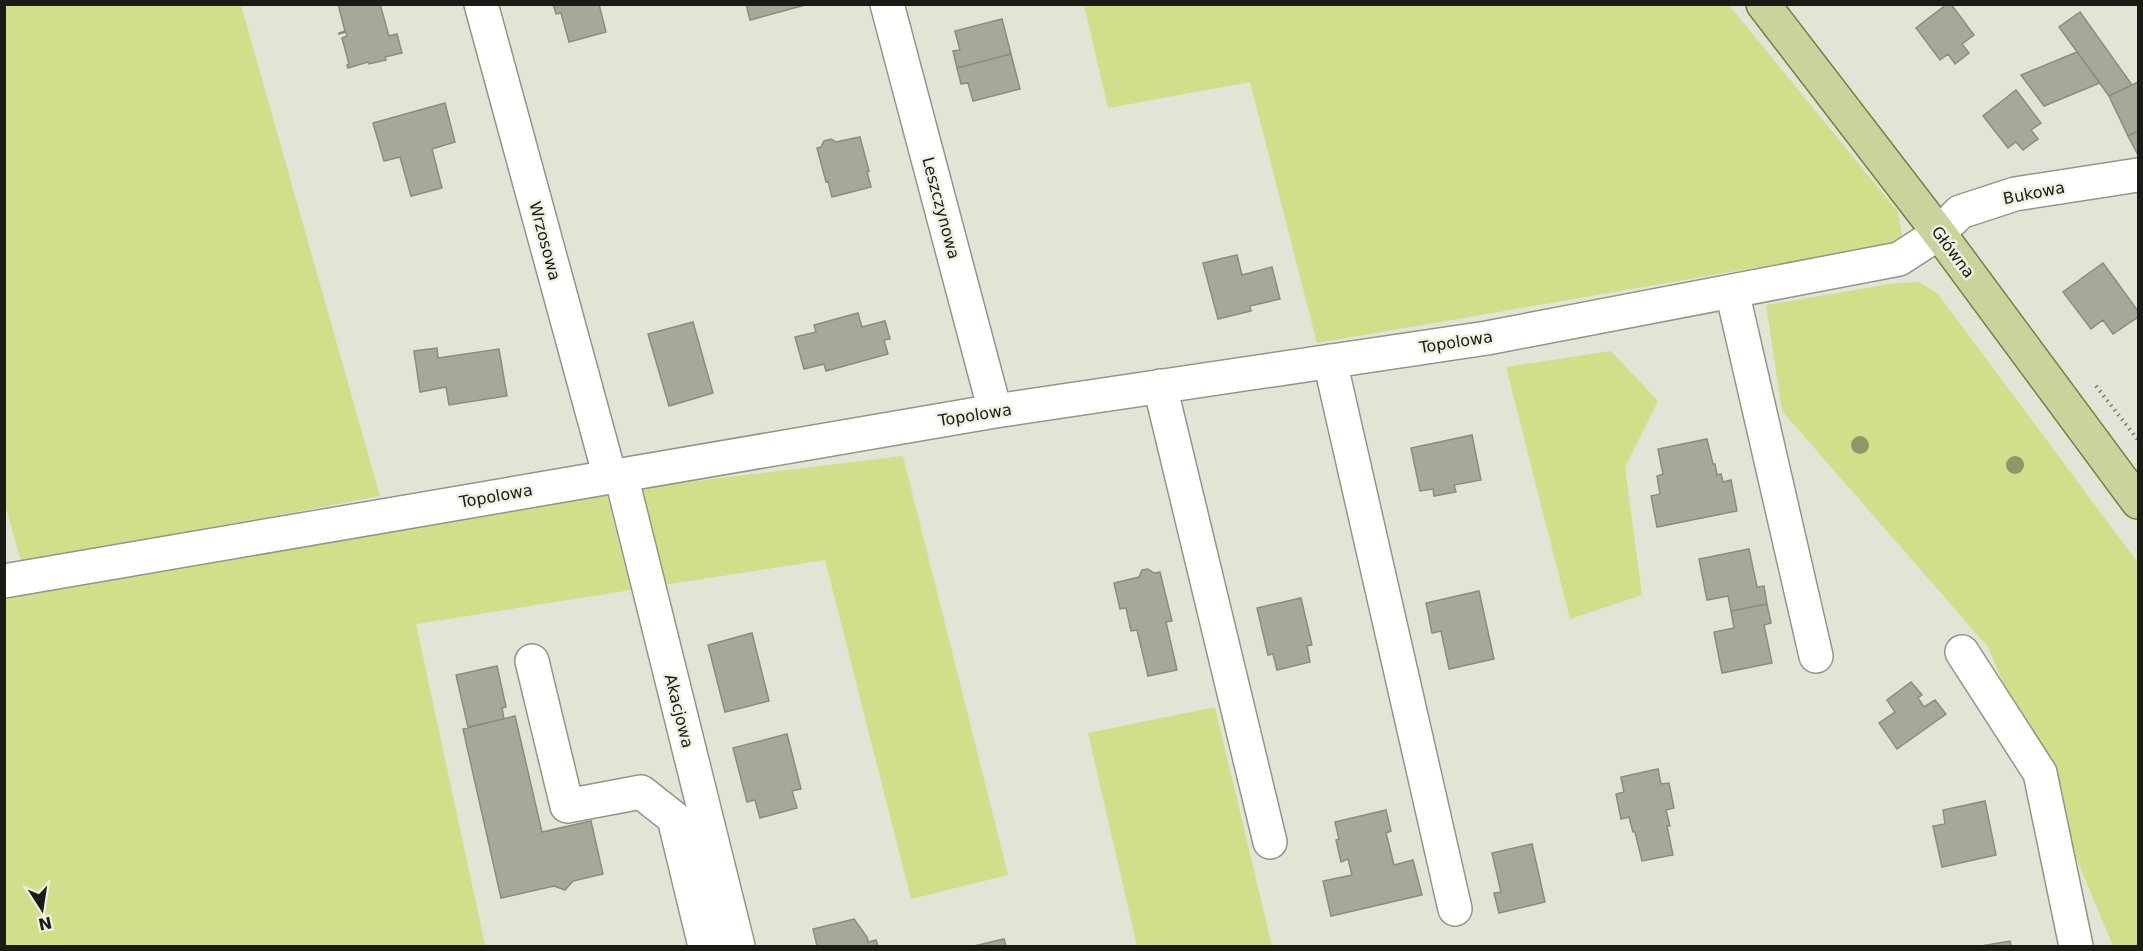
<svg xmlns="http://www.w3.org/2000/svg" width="2143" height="951" font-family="'DejaVu Sans',sans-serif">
<rect width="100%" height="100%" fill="#e2e5d5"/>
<path fill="#d2de89" d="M 4,5 L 241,5 L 380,496 L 22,564 L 4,501 Z
M 1084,5 L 1729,5 L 1898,212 L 1902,234 L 1896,247 L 1801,260 L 1317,343 L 1250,82 L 1108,108 Z
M 1919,282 L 1938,294 L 2138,563 L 2138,946 L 2113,946 L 1988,647 L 1782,411 L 1766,305 L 1896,283 Z
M 1611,351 L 1658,401 L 1625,467 L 1642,595 L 1570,619 L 1506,367 Z
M 903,456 L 1008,875 L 911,899 L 825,560 L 663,585 L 637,488 Z
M 607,494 L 631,590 L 416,624 L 485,945 L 5,946 L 5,598 Z
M 1215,707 L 1272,946 L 1137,946 L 1088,733 Z"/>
<path fill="#a6a99a" stroke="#8a8d7e" stroke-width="1.5" d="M 338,4 L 380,4 L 389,36 L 397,34 L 402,53 L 385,57 L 386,60 L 369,64 L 368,62 L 348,68 L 347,65 L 349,64 L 342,38 L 347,36 L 346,32 L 339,34 L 339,33 L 345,31 Z
M 553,4 L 599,4 L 606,32 L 569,42 L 561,13 L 556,14 Z
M 746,4 L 809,4 L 750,20 Z
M 1947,4 L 1951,4 L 1974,35 L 1962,44 L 1969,53 L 1955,64 L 1948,54 L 1940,60 L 1916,28 Z
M 2080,12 L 2132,85 L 2109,96 L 2059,27 Z
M 1002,19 L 1011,54 L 957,68 L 953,51 L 960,50 L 955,31 Z
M 2077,52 L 2100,83 L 2044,106 L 2021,75 Z
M 1011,54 L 1020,89 L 973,101 L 968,83 L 961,84 L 957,68 Z
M 2138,82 L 2138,131 L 2128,136 L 2109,96 Z
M 2016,90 L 2041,123 L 2031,130 L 2038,139 L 2023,150 L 2016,142 L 2008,148 L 1983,116 Z
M 445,103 L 455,142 L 432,149 L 442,188 L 411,196 L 400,157 L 384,161 L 373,123 Z
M 2138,131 L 2138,155 L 2128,136 Z
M 860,137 L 869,171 L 867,172 L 871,187 L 832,197 L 828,181 L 826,182 L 817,148 L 821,147 L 824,141 L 831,139 L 836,142 Z
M 1237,255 L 1242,275 L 1272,267 L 1280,299 L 1250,306 L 1251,311 L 1218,319 L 1203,263 Z
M 2103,263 L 2138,311 L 2138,317 L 2113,334 L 2103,320 L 2091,329 L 2063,292 Z
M 858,313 L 862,327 L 885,321 L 890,339 L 884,340 L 888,354 L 826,371 L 824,364 L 804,369 L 795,337 L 816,332 L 814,325 Z
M 693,322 L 713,393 L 669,406 L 648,334 Z
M 437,348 L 438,358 L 499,349 L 507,396 L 449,405 L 446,387 L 420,392 L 414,351 Z
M 1472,435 L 1481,480 L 1454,485 L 1456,492 L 1434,496 L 1433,489 L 1420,491 L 1411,448 Z
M 1707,439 L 1713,464 L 1715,464 L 1717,475 L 1721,474 L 1723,482 L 1731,480 L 1737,511 L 1657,527 L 1651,496 L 1660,494 L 1657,476 L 1663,474 L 1658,449 Z
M 1749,549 L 1757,587 L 1764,586 L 1767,604 L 1731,611 L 1728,596 L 1707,600 L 1699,559 Z
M 1148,569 L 1154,573 L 1160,572 L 1172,621 L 1166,622 L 1177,670 L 1148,676 L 1137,630 L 1131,631 L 1126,608 L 1120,609 L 1114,583 L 1139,577 L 1142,570 Z
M 1479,591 L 1494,659 L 1449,669 L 1441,631 L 1432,633 L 1426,603 Z
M 1301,598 L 1312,645 L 1307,646 L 1310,662 L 1277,670 L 1273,654 L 1268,655 L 1257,608 Z
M 1767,604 L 1771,623 L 1764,625 L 1772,663 L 1722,673 L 1714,632 L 1734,628 L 1731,611 Z
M 752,633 L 769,701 L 725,712 L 708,645 Z
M 497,666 L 506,707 L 502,708 L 504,719 L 468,727 L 456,675 Z
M 1911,682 L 1922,695 L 1918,698 L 1924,707 L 1935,700 L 1946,714 L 1897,749 L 1879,723 L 1895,712 L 1887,700 Z
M 515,716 L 542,832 L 591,821 L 603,874 L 573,881 L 565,890 L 554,886 L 501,898 L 463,729 Z
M 787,734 L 801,789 L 792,791 L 797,808 L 760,818 L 755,800 L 747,802 L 733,748 Z
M 1658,769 L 1661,784 L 1669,783 L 1674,808 L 1666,810 L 1670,826 L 1667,826 L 1673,855 L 1642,861 L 1635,832 L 1633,832 L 1629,817 L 1621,819 L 1616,794 L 1624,792 L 1621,777 Z
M 1985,801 L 1996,855 L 1942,867 L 1933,826 L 1945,824 L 1943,810 Z
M 1386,810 L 1391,831 L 1386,833 L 1394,865 L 1413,860 L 1422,895 L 1331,916 L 1323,881 L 1352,875 L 1348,859 L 1341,862 L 1336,840 L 1339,839 L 1335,822 Z
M 1532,844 L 1545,902 L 1499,913 L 1494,893 L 1501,892 L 1492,853 Z
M 854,919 L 867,937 L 868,942 L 876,940 L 878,946 L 817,946 L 813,929 Z
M 1004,939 L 1006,946 L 974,946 L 995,941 Z
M 2010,941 L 2011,946 L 1981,946 Z"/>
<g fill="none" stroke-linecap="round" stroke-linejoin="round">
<defs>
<path id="minor" d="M 481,4 L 610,477
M 887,4 L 995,411
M 1732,291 L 1816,656
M 1330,361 L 1455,909
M 1160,386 L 1270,842
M 621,475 L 738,946
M 4,581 L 995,411 L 1487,338 L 1899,259 L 1939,233 L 1960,212 L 2015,194 L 2138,175
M 1962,652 L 2040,773 L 2076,946
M 532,661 L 567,806 L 641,792 L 674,818 L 705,946"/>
<path id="major" d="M 1763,4 L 1939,233 L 2138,502"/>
</defs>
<use href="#minor" stroke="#939687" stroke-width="36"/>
<use href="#major" stroke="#777f42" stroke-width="36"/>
<path stroke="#787a70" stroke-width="4" stroke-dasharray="1.5 4.5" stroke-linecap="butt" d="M 2096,386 L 2138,440"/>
<use href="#minor" stroke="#fff" stroke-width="33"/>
<use href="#major" stroke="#cbd39d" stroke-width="33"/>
</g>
<g fill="#919668">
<circle cx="1860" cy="445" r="9"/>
<circle cx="2015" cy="465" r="9"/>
</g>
<g text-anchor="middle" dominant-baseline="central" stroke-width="5" stroke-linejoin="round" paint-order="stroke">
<g font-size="16" fill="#1a1b15" stroke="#eff2e2">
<text transform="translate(2034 193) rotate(-11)">Bukowa</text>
<text transform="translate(941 208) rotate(75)">Leszczynowa</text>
<text transform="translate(545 241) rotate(75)">Wrzosowa</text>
<text transform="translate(1953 252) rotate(53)">Główna</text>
<text transform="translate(1456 342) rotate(-9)">Topolowa</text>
<text transform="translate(975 415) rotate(-9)">Topolowa</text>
<text transform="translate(496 496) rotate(-10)">Topolowa</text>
<text transform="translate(679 711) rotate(76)">Akacjowa</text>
</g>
</g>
<rect width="2143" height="951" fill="none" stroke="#1a1b15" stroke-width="12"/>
<g transform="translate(42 909) rotate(168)" stroke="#eff2e2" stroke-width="4.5" paint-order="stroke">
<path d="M0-4.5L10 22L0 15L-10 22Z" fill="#1a1b15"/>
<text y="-9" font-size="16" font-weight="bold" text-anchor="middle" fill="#1a1b15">N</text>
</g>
</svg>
